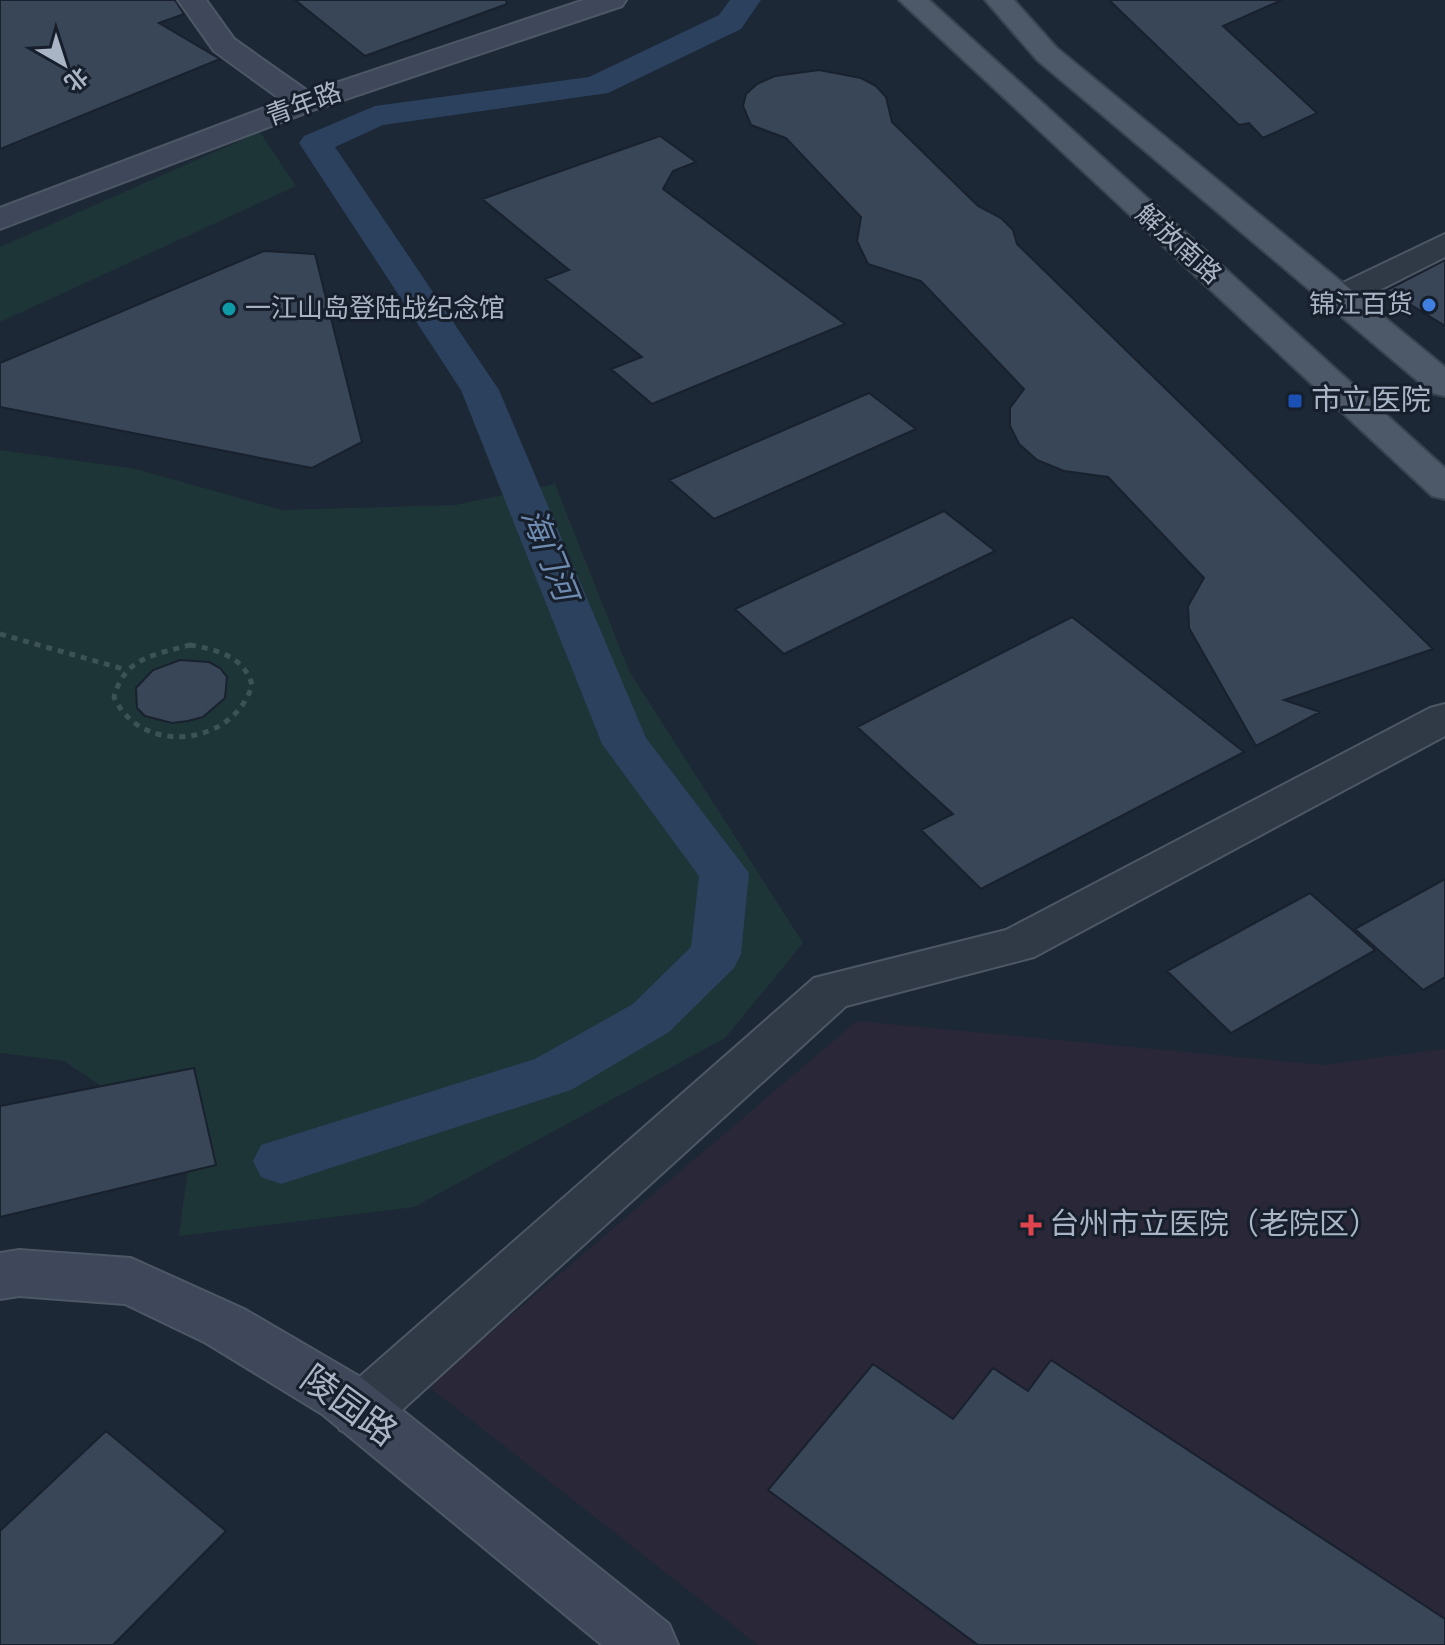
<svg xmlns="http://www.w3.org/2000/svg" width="1445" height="1645" font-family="'Sofia Sans Condensed','Noto Sans SC',sans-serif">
<rect width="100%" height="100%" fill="#1d2836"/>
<path fill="#2a2838" d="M 857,1021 L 1323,1065 L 1445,1049 L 1445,1645 L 758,1645 L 428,1386 Z"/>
<path fill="#1e3538" d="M 260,132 L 296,186 L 0,322 L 0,247 Z
M 0,450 L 136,469 L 282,510 L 456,505 L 555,484 L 629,671 L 803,943 L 725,1038 L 414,1207 L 179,1236 L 191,1146 L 64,1061 L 0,1053 Z"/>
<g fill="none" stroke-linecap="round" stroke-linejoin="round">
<path fill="#2c415e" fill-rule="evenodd" d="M 730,0 L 761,0 L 741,29 L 608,93 L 383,125 L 335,147 L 499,390 L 646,738 L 749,873 L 741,954 L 734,968 L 669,1032 L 571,1090 L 281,1184 L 261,1177 L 253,1161 L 261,1145 L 535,1059 L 633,1004 L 691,947 L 699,876 L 602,744 L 461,390 L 299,143 L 304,136 L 375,106 L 589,77 L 719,15 Z"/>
</g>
<path fill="#384658" stroke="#18212d" stroke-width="2" d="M 0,0 L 175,0 L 184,14 L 159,23 L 220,59 L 0,149 Z
M 295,0 L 506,0 L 507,4 L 365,56 Z
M 1109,0 L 1282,0 L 1223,26 L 1317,113 L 1263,138 L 1249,123 L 1239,125 Z
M 819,70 L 861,78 L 876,86 L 886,97 L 892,122 L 978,206 L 1001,218 L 1013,230 L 1017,244 L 1433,649 L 1284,700 L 1320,712 L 1256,746 L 1189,628 L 1188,606 L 1204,578 L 1108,477 L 1064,471 L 1037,460 L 1019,444 L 1010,426 L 1010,408 L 1024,389 L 921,281 L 868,264 L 857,241 L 861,217 L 786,138 L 751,125 L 743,106 L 746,94 L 757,84 L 775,76 Z
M 660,136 L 696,162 L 673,171 L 663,189 L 845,324 L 652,404 L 611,369 L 642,357 L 545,279 L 569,270 L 482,199 Z
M 264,251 L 315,254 L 362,442 L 312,468 L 0,407 L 0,363 Z
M 1445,260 L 1445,326 L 1387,290 Z
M 869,393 L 916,429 L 714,519 L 669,480 Z
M 944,511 L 995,551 L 784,654 L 735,609 Z
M 1072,617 L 1244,752 L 981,889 L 921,830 L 953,814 L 857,727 Z
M 180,660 L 209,662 L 220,668 L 227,677 L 225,698 L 203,717 L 188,721 L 172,723 L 145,716 L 137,708 L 136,688 L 153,670 Z
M 1445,879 L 1445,977 L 1423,990 L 1355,929 Z
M 1310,893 L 1375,950 L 1231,1033 L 1167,971 Z
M 194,1068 L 216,1165 L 0,1217 L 0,1106 Z
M 1051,1360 L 1445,1619 L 1445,1645 L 978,1645 L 768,1490 L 873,1364 L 953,1419 L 993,1368 L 1028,1391 Z
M 106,1431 L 226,1531 L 113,1645 L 0,1645 L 0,1531 Z"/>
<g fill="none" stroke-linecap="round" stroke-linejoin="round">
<defs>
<path id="street" d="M 1445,234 L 1445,257 L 1352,304 L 1340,307 L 1328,304 L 1323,297 L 1328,290 Z
M 1445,704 L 1445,736 L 1034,957 L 846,1006 L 380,1430 L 360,1437 L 340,1430 L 332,1412 L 340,1394 L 814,978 L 1006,930 L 1430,708 Z"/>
<path id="secondary" d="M 178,0 L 206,0 L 234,39 L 309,92 L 584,0 L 626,0 L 622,6 L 316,109 L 0,229 L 0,208 L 283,101 L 214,51 Z
M 19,1250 L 131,1258 L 244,1309 L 362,1378 L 669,1624 L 678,1645 L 602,1645 L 322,1414 L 206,1343 L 125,1304 L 19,1296 L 0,1299 L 0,1253 Z"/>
<path id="primary" d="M 899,0 L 929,0 L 1445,468 L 1445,499 L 1432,496 Z
M 985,0 L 1014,0 L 1057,48 L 1445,367 L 1445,396 L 1432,393 L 1037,60 Z"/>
</defs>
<use href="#street" stroke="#4d5765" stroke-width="4"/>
<use href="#secondary" stroke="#4d5765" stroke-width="4"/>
<use href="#primary" stroke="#394350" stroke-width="4"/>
<path stroke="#3c5255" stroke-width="5" stroke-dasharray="6 6" stroke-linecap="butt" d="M 0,634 L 127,670
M 190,645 C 216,649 245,657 252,685 C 234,746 141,757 114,697 C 125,657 154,655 190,645 Z"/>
<use href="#street" fill="#303a47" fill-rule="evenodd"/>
<use href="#secondary" fill="#3e485a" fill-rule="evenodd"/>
<use href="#primary" fill="#4d5868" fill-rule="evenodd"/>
</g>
<circle fill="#3f7fe0" stroke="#161f2b" stroke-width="3" cx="1429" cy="305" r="8"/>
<circle fill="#0f9aa8" stroke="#161f2b" stroke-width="3" cx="229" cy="309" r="8"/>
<rect fill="#1a4fb4" stroke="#161f2b" stroke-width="3" x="1287" y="393" width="16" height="16" rx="4"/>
<path fill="#e0444e" stroke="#161f2b" stroke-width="3" d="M1027 1213h8v8h8v8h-8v8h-8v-8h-8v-8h8z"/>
<g text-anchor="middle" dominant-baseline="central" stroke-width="6" stroke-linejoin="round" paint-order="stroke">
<g font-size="26" fill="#a9b4c5" stroke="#161f2b">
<text transform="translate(304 105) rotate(-20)">青年路</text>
<text transform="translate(1178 245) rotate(42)">解放南路</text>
</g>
<g font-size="26" fill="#a9b4c5" stroke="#161f2b" text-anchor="end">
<text x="1413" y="305">锦江百货</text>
<text x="245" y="309" text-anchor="start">一江山岛登陆战纪念馆</text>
</g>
<g font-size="30" fill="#a9b4c5" stroke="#161f2b" text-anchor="start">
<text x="1311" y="401">市立医院</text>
<text x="1049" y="1225">台州市立医院（老院区）</text>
</g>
<g font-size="32" font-style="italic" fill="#6e8bb1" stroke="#161f2b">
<text transform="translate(548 555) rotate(68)">海门河</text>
</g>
<g font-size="36" fill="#a9b4c5" stroke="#161f2b">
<text transform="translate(348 1407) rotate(36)">陵园路</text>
</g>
</g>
<g transform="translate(64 64) rotate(141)" stroke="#161f2b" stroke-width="6" paint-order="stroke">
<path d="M0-6L14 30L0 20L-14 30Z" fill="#a9b4c5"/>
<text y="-12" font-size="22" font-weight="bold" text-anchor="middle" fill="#a9b4c5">北</text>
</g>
</svg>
